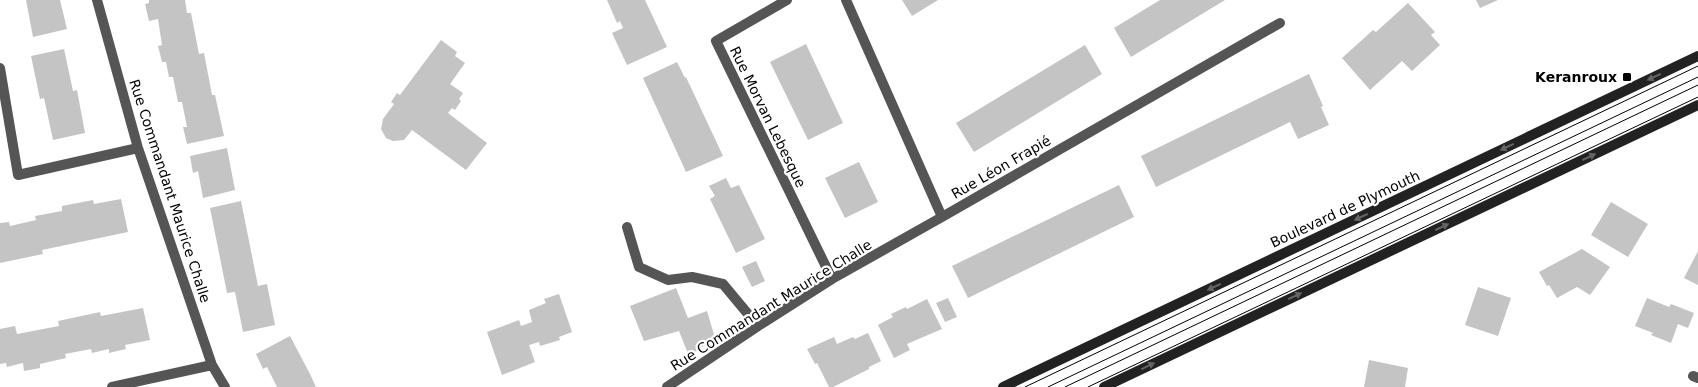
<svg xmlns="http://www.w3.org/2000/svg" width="1698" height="387" font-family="'DejaVu Sans',sans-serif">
<rect width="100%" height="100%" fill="#fff"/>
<path fill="#c4c4c4" d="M 26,0 L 60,0 L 67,29 L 33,37 Z
M 149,0 L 185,0 L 187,13 L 191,13 L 199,54 L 204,53 L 212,95 L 215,95 L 224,136 L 187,144 L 183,127 L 187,127 L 182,102 L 178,102 L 173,77 L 169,77 L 166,62 L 162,62 L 158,46 L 162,45 L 158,19 L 149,21 L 145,4 L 149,3 Z
M 607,0 L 645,0 L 667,47 L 627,65 L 612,33 L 623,28 L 620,21 L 617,23 Z
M 902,0 L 938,0 L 912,16 Z
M 1160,0 L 1225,0 L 1131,57 L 1114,28 Z
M 1476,0 L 1498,0 L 1480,8 Z
M 1408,3 L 1435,32 L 1431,35 L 1440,45 L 1412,71 L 1402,61 L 1370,90 L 1342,58 L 1373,30 L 1376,32 Z
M 441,40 L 457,52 L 455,56 L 465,63 L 450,84 L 463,93 L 459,99 L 461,101 L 455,110 L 452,108 L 448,113 L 487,143 L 466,170 L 412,130 L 404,140 L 393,141 L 386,138 L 381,129 L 383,119 L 394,104 L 391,102 L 397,93 L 400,95 Z
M 806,44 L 843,123 L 808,140 L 770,62 Z
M 1085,45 L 1102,74 L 974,152 L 956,123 Z
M 64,49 L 73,91 L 77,90 L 85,133 L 53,140 L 44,98 L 40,99 L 31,56 Z
M 677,62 L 685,78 L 686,77 L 723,156 L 686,172 L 643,78 Z
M 1309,74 L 1323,106 L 1321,107 L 1329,125 L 1298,139 L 1290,122 L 1156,187 L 1141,156 Z
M 227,148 L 235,190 L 203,198 L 198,171 L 193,173 L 190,156 Z
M 859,162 L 878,202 L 845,218 L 825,178 Z
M 726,178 L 731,188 L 739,185 L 765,239 L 736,253 L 710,199 L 715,196 L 709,186 Z
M 1119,185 L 1134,217 L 968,298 L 952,266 Z
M 121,199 L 128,232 L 42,250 L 43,254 L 0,263 L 0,223 L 9,222 L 10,226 L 36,220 L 35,216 L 62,211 L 62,206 L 93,200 L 94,204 Z
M 241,201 L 258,286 L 267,284 L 275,325 L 243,332 L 235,292 L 227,293 L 210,208 Z
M 1611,202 L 1648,224 L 1628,257 L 1591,235 Z
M 1582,249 L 1610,267 L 1590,295 L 1577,287 L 1557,298 L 1549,285 L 1547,286 L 1539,272 Z
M 1698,251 L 1698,285 L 1684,278 Z
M 756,261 L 765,281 L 752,287 L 742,267 Z
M 1478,287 L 1511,298 L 1498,336 L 1465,325 Z
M 676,288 L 688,318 L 707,311 L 715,338 L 689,356 L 679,331 L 644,341 L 630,306 Z
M 559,294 L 572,332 L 559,337 L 560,340 L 540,346 L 539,342 L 529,345 L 535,362 L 502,375 L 487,332 L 519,320 L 521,326 L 532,322 L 529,310 L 546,303 L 544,299 Z
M 948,298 L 957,317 L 945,322 L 936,303 Z
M 1647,298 L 1669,307 L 1671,304 L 1694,313 L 1688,328 L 1678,324 L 1671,343 L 1651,335 L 1653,333 L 1635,326 Z
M 927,299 L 942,329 L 907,344 L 910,350 L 894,358 L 878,325 L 893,317 L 891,314 L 906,307 L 907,309 Z
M 143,308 L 150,340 L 125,345 L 126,349 L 109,353 L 109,349 L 92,353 L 91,349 L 65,354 L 66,358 L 40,364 L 40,368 L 24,371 L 23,363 L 7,367 L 6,363 L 0,364 L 0,329 L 15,326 L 17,334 L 59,326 L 58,321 L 100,312 L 101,316 Z
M 868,333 L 881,361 L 869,367 L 869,369 L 833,387 L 829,387 L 817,363 L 815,364 L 807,349 L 834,337 L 837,344 L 853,337 L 855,339 Z
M 290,336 L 310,374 L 316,387 L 277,387 L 267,367 L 263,369 L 256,354 Z
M 1369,360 L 1408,368 L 1405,387 L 1364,387 Z"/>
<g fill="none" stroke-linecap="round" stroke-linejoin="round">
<path stroke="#555" stroke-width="10" d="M 97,0 L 138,148 L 212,365 L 225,387
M 787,0 L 716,41 L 832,279
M 846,0 L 942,217 L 1280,23
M 0,68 L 18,175 L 138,148
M 627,227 L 639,267 L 668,280 L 692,277 L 723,284 L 758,326
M 1693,376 L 1698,378
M 112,387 L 212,365
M 667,387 L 758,326 L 832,279 L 942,217"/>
<path stroke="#222" stroke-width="10" d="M 1003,387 L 1698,56
M 1104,387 L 1698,105"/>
<path stroke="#000" stroke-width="1" d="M 1025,387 L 1698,66
M 1048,387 L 1698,77
M 1065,387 L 1698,85
M 1088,387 L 1698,97"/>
</g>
<defs><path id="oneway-solid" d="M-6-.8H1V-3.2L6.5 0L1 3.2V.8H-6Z" transform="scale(1.25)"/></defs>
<g fill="#646464">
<use href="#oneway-solid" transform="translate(1654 77) rotate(155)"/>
<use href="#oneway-solid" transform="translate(1507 147) rotate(155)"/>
<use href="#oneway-solid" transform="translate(1589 157) rotate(-25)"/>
<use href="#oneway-solid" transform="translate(1361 217) rotate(155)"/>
<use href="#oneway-solid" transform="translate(1442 227) rotate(-25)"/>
<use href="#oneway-solid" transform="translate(1214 287) rotate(155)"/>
<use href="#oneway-solid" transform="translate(1295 296) rotate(-25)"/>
<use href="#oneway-solid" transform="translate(1148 366) rotate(-26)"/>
</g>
<rect fill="#000" stroke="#fff" stroke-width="2" x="1622" y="72" width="10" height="10" rx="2.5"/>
<g text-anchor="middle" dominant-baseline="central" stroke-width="4.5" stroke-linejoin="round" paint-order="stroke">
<g font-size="14" font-weight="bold" fill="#000" stroke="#fff" text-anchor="end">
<text x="1617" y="77">Keranroux</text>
</g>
<g font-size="14" fill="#000" stroke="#fff">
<text transform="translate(768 117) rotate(64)">Rue Morvan Lebesque</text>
<text transform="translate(1001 167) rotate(-30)">Rue Léon Frapié</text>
<text transform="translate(170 191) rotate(72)">Rue Commandant Maurice Challe</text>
<text transform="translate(1345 209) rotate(-25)">Boulevard de Plymouth</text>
<text transform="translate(771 305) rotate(-32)">Rue Commandant Maurice Challe</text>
</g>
</g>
</svg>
